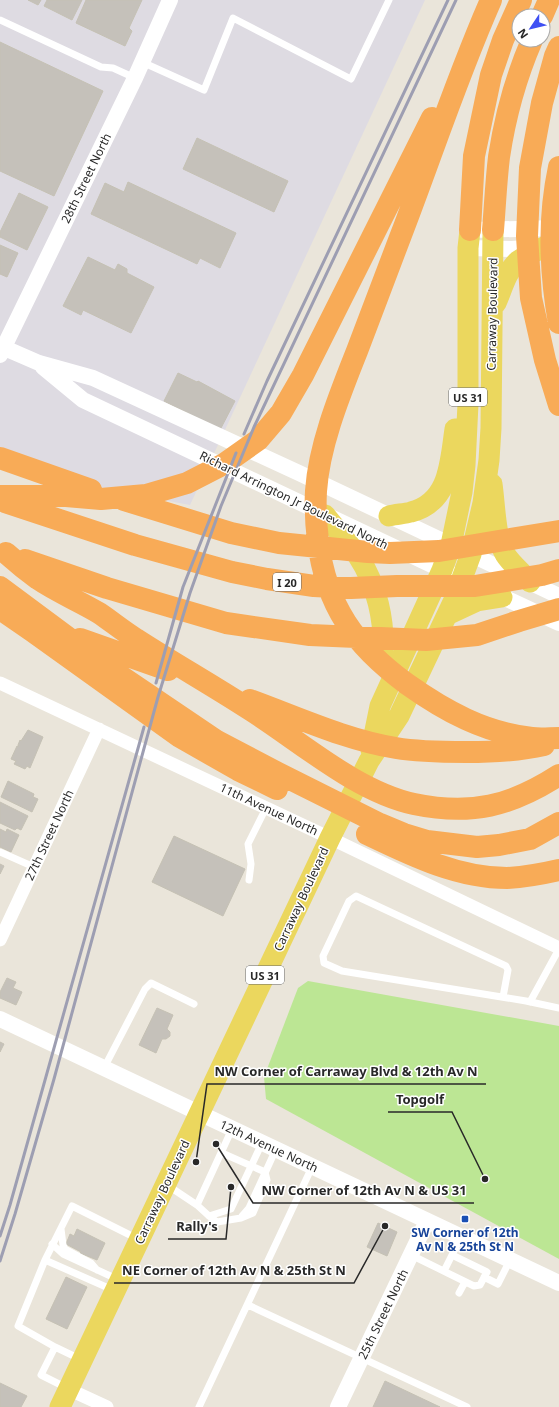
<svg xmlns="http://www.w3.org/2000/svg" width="559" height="1407" font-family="'Noto Sans',sans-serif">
<rect width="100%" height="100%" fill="#eae5da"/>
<path fill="#dedbe2" d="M 0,0 L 425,0 L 190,505 L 14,472 L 0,467 Z"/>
<path fill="#bce694" d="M 308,981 L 559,1026 L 559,1259 L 266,1099 L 264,1077 L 298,988 Z"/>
<path fill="#c5c1ba" stroke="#c5c1b4" d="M 28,0 L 41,0 L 38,5 Z
M 47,0 L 82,0 L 72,20 L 44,6 Z
M 86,0 L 142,0 L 129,28 L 132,31 L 125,46 L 76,23 Z
M 0,42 L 103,91 L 54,196 L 0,171 Z
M 197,138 L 288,181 L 274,212 L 183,169 Z
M 128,182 L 236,233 L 220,268 L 200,258 L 197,264 L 91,214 L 105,183 L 124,192 Z
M 19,193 L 48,207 L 27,250 L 0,237 L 0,232 Z
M 0,245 L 18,253 L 7,277 L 0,274 Z
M 88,257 L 115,270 L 118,264 L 127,269 L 127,273 L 154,287 L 131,333 L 83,310 L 81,315 L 63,306 Z
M 178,373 L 197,382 L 198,381 L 235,401 L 220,430 L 164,401 Z
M 28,730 L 43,737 L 30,768 L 27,766 L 25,769 L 14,764 L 16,761 L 11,759 L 17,746 L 19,746 L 18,745 L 20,740 L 21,741 Z
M 8,781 L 34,794 L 33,797 L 38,799 L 32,812 L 1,797 Z
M 0,802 L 28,816 L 21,830 L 17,828 L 15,830 L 0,823 Z
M 0,829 L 6,832 L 7,829 L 19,835 L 11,852 L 0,847 Z
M 174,836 L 245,869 L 223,916 L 152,882 Z
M 0,864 L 4,866 L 0,874 Z
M 7,978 L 16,982 L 13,988 L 22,992 L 16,1005 L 0,998 L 0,992 Z
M 157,1008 L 173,1015 L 167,1029 L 170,1032 L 170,1036 L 166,1039 L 162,1039 L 156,1053 L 139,1045 Z
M 0,1042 L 4,1044 L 0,1052 Z
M 378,1223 L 397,1232 L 387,1256 L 367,1247 Z
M 77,1229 L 105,1243 L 97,1260 L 80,1253 L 81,1252 L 66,1244 L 70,1234 L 74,1236 Z
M 66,1277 L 87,1287 L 67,1329 L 46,1319 Z
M 385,1381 L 440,1407 L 373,1407 Z
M 0,1383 L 27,1396 L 21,1407 L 0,1407 Z"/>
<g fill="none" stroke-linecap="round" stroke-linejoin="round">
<path stroke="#fff" stroke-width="7" d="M 0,20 L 101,67 L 113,68 L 135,78
M 142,62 L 204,90 L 233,18 L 351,79 L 389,0
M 0,852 L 34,867
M 249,880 L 251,864 L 248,844 L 266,808
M 503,997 L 508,970 L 506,966 L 356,896 L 349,901 L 323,956 L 324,963 L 342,971 L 526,1001 L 559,1008
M 530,1002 L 559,949
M 104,1068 L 145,989 L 151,983 L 194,1004
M 222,1153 L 265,1172
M 167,1185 L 197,1205 L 209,1216 L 217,1222 L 241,1218 L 253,1213 L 267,1180 L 265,1172
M 197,1205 L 232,1129
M 209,1216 L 231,1209 L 262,1143
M 242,1216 L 249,1208 L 276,1149
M 61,1229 L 63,1245 L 65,1249 L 91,1263 L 97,1270
M 52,1244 L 63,1254 L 119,1280
M 411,1255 L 474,1286 L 480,1285 L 487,1272 L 452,1255 L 444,1271
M 452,1255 L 461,1237
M 45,1260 L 72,1206 L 138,1239
M 484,1277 L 498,1284 L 510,1260
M 459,1293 L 465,1282
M 248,1305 L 467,1407
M 55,1347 L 41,1375 L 67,1388
M 80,1359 L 55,1347 L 18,1326 L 45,1260 L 113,1290
M 199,1407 L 312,1167"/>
<path stroke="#fff" stroke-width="13" d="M 0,683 L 330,838 L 559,948
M 0,940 L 99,729
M 68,1389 L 107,1407"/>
<path stroke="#fff" stroke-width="16" d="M 470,230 L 559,228
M 468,248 L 512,249 L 539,247
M 0,346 L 39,363 L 93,378 L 299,473 L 559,596
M 0,355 L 135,78 L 170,0
M 43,367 L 83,400 L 453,575
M 492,592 L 559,623
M 0,1019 L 559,1283
M 338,1407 L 427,1221"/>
<path stroke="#ebd75e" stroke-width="21" d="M 496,303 C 502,290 506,272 518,261 C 526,255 537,251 546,246
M 492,484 C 495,504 495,537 505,554 C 512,565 522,572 530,582
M 325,515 C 336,529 348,542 358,556 C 377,585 385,621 383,656
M 389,516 C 396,514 404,514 411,512 C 450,502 450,462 455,429
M 447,615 L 477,601 L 502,597
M 371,750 L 380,706 L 442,570 L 451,545 L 462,492 L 465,465 L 468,404 L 468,248 L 470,230
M 60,1407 L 330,838 L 369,761 L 399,716 L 454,600 L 471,554 L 483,503 L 489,460 L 491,428 L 493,230"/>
<path stroke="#f8ab57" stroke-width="22" d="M 491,0 C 457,77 431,157 401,235 C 386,274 372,312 357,351 C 340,394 319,445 316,491 C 315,508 316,524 318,541 C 326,606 355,646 407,684 C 445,711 485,733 532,738 C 541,739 550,738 559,738
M 542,16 L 549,0
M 559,47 L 555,56 L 542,103 L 530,168 L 527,236 L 531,298 L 545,360 L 559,405
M 559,167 C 548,218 550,272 559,323
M 470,230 L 474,156 L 491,75 L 503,40 L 521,0
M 493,230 C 495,206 496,182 499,157 C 505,117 516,77 532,40
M 0,458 L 91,490
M 0,496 L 66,496 L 101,499 L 146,495 L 187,483 L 224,464 L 258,440 L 281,413 L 303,375 L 432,118
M 124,500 L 231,533 L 250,537 L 279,543 L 368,552 L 390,553 L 439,551 L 559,531
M 5,502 L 135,545 L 232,572 L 267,579 L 314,586 L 351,588 L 397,586 L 475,586 L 542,575 L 559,570
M 6,553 C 16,562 27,571 38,579 C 57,592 79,601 99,613 C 111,621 123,631 136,639 C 173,663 212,685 249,709 C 300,741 355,791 414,804 C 471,816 511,806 559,775
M 25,560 L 107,588 L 226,623 L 310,635 L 426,640 L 477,635 L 519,621 L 559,609
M 0,587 L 109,668 L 217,741 L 278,773 L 380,824 L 404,834 L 427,841 L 477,847 L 499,845 L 530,839 L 559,823
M 0,609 L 32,631 L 180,737 L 238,770 L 277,789
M 80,639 L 168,670
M 250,700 C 297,717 346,740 396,748 C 419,752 443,752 466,752 C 493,752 518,751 544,745
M 367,834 C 411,855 457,878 507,878 C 525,877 542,874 559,870"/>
<path stroke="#9d9eb2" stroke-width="3" d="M 244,434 L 267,381 L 448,0
M 156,683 L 183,587 L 236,453
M 0,1236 L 10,1205 L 144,727
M 0,1261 L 15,1214 L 54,1079 L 158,697 L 190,593 L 221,506 L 254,427 L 456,0"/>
</g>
<rect fill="#1a4fb4" stroke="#fff" stroke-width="1.5" x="461" y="1215" width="8" height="8" rx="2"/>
<g text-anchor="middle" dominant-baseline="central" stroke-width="3" stroke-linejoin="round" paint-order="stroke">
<g fill="#fff" stroke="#686868" stroke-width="1">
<rect x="449" y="388" width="38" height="18" rx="3"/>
<rect x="273" y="573" width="28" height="18" rx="3"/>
<rect x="246" y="966" width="38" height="18" rx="3"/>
</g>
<g font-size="11" font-weight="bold" fill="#282828">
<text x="468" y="397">US 31</text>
<text x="287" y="582">I 20</text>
<text x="265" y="975">US 31</text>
</g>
<g font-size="12" fill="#282828" stroke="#fff">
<text transform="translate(86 178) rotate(-64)">28th Street North</text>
<text transform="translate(492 314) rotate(-89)">Carraway Boulevard</text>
<text transform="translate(294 500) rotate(26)">Richard Arrington Jr Boulevard North</text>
<text transform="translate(269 809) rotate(25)">11th Avenue North</text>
<text transform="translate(49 835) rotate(-65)">27th Street North</text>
<text transform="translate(301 899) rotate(-65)">Carraway Boulevard</text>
<text transform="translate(269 1146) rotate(25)">12th Avenue North</text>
<text transform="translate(162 1192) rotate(-65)">Carraway Boulevard</text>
<text transform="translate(383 1314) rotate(-64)">25th Street North</text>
</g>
<g font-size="12" font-weight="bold" fill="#164399" stroke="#fff">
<text x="465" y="1232">SW Corner of 12th<tspan x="465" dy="14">Av N &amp; 25th St N</tspan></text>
</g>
</g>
<path fill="none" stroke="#282828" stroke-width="1.5" d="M196 1162L207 1084H486M485 1179L452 1112H388M216 1144L253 1203H474M231 1187L226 1239H168M385 1226L354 1283H114"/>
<g fill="#282828" stroke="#fff" stroke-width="1.5">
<circle cx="196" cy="1162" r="4"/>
<circle cx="485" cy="1179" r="4"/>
<circle cx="216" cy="1144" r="4"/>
<circle cx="231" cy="1187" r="4"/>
<circle cx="385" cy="1226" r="4"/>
</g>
<g font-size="13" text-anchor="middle" font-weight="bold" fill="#282828" stroke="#fff" stroke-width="3" stroke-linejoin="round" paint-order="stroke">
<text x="346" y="1076">NW Corner of Carraway Blvd &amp; 12th Av N</text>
<text x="420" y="1104">Topgolf</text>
<text x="364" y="1195">NW Corner of 12th Av N &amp; US 31</text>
<text x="197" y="1231">Rally's</text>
<text x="234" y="1275">NE Corner of 12th Av N &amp; 25th St N</text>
</g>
<g transform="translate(531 28) rotate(235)"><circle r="19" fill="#ffffff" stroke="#a9a9a9"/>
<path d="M0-3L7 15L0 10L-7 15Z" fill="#3f50f3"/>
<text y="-6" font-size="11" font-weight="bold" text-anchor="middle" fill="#282828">N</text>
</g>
</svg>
